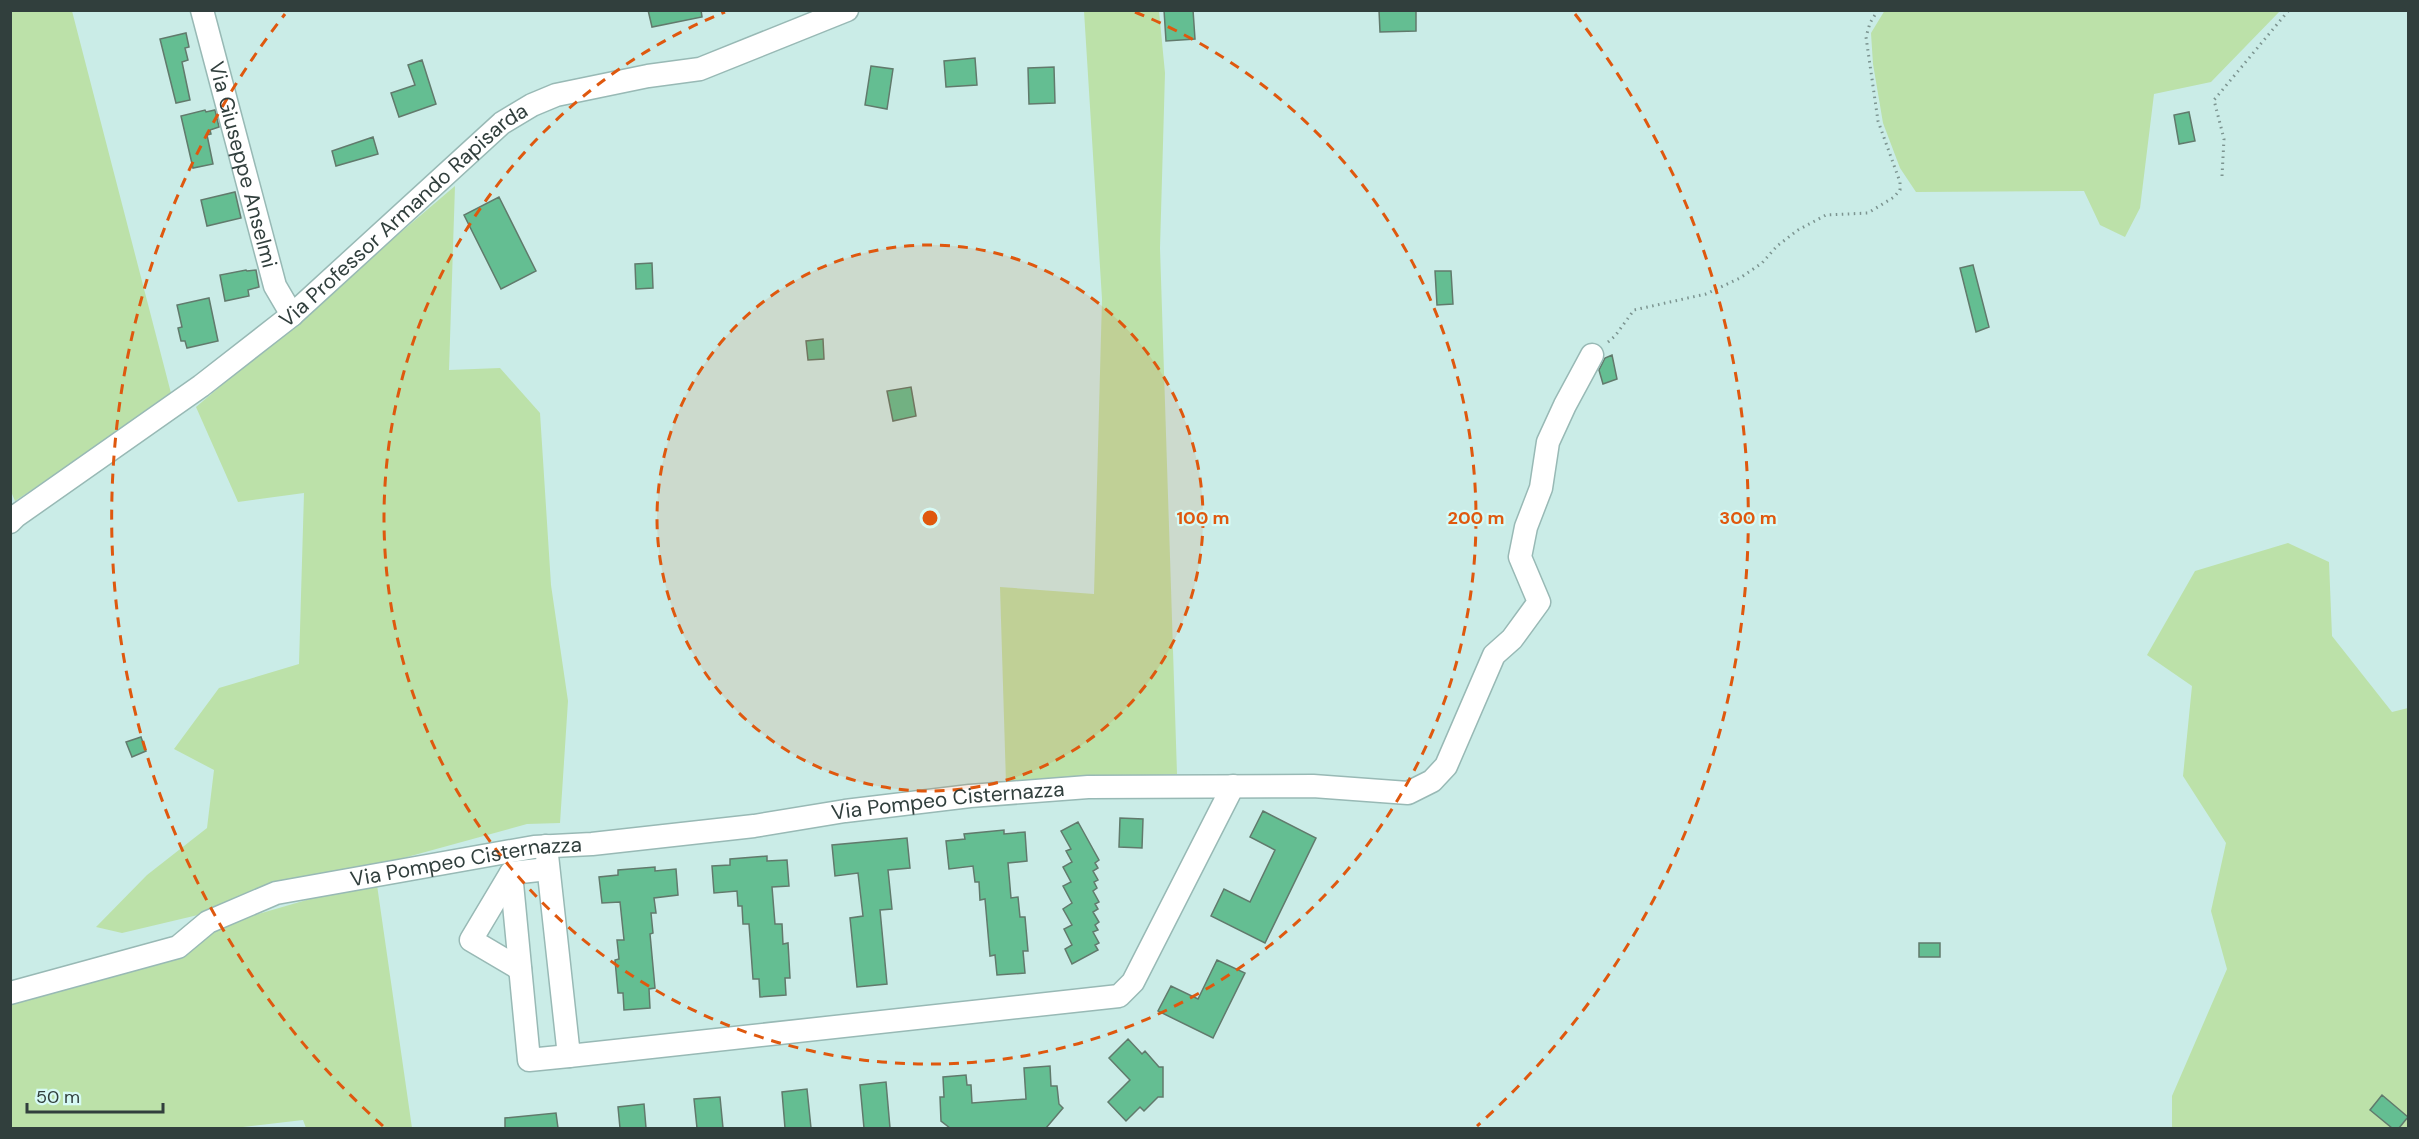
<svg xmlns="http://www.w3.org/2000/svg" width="2419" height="1139" font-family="'DM Sans',sans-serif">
<rect width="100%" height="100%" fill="#caece7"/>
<path fill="#bce1a9" d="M 1885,10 L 2280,10 L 2280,11 L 2211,82 L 2154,94 L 2140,208 L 2125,237 L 2100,225 L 2084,191 L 1916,192 L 1900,168 L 1883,123 L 1873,64 L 1871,33 Z
M 10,11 L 72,11 L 172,397 L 15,501 L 10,489 Z
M 1084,11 L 1159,11 L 1165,73 L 1160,248 L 1177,774 L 1006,783 L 1000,587 L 1094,594 L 1102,299 Z
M 455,186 L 449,370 L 500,368 L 540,413 L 551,585 L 568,701 L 560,823 L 527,824 L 378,865 L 273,882 L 219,910 L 122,933 L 96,927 L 147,875 L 207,828 L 214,770 L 174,749 L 219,688 L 299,664 L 304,493 L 238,502 L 196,407 Z
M 2288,543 L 2329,562 L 2332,636 L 2392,712 L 2408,708 L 2408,1128 L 2172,1128 L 2172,1096 L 2227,969 L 2211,911 L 2226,843 L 2183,776 L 2192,686 L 2147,655 L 2195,571 Z
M 377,885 L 412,1128 L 306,1128 L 303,1120 L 234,1128 L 11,1128 L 10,1001 L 227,923 L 334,892 Z"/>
<path fill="#64be92" stroke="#617a6c" stroke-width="1.5" d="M 648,10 L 701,10 L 702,17 L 652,27 Z
M 1164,10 L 1193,10 L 1195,39 L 1166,41 Z
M 1379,10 L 1416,10 L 1416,31 L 1380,32 Z
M 186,33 L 189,47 L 185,48 L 188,60 L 182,62 L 190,100 L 176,103 L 160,39 Z
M 975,58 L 977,85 L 946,87 L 944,61 Z
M 422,60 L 436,104 L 399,117 L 391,93 L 415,85 L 408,65 Z
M 871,66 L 893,69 L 887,109 L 865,105 Z
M 1054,67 L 1055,103 L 1029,104 L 1028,68 Z
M 205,110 L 206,112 L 215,110 L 219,127 L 210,130 L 211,134 L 207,135 L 213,164 L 193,168 L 181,116 Z
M 2189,112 L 2195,141 L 2179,144 L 2174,115 Z
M 373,137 L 378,154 L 336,166 L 332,151 Z
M 235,192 L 241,218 L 207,226 L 201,200 Z
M 499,197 L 536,271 L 501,289 L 464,215 Z
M 652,263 L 653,288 L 636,289 L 635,264 Z
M 1973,265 L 1989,327 L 1976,332 L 1960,268 Z
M 246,270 L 247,271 L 256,270 L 259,287 L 248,290 L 249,296 L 225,301 L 220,275 Z
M 1435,271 L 1451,271 L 1453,304 L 1437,305 Z
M 209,298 L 218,341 L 187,348 L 185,341 L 181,341 L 178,328 L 182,327 L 177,305 Z
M 823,339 L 824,359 L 808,360 L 806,341 Z
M 1612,355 L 1617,379 L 1603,384 L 1599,370 L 1605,358 Z
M 911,387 L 916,416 L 893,421 L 887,391 Z
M 141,737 L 146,751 L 132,757 L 126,742 Z
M 1263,811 L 1316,838 L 1265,943 L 1211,916 L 1224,889 L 1250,902 L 1275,850 L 1250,837 Z
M 1120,818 L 1143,819 L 1142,848 L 1119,847 Z
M 1078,822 L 1099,860 L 1095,863 L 1098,868 L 1093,871 L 1098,880 L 1094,882 L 1097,888 L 1093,891 L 1099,902 L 1095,904 L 1098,909 L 1093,912 L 1099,922 L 1095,925 L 1098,930 L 1093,932 L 1099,943 L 1095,945 L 1098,950 L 1072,964 L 1065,949 L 1072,945 L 1064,929 L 1072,925 L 1063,909 L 1072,903 L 1063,886 L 1071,882 L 1063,867 L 1072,862 L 1066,851 L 1071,849 L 1061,831 Z
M 1004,830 L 1004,834 L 1025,832 L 1027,861 L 1008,863 L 1011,898 L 1018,897 L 1020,917 L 1025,917 L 1028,951 L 1023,951 L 1025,973 L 997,975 L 995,955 L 990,956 L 985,899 L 980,900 L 979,882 L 975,882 L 973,866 L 949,869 L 946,841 L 965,839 L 964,834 Z
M 907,838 L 910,868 L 888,870 L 892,909 L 880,910 L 887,984 L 857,987 L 850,918 L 863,916 L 858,873 L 835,876 L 832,845 Z
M 767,856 L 767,861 L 787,860 L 789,886 L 772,887 L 775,924 L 782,924 L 783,944 L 788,943 L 790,978 L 785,978 L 786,995 L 760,997 L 759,979 L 753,979 L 749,924 L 743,924 L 742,906 L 738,906 L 737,891 L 714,893 L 712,866 L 730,865 L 730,859 Z
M 655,867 L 655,871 L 676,869 L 678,895 L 654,898 L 656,913 L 651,913 L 653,933 L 650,934 L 655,988 L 649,989 L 650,1008 L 624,1010 L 623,993 L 618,993 L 615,960 L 619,959 L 617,940 L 624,940 L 620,902 L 602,903 L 599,877 L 618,875 L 618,870 Z
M 1919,943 L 1940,943 L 1940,957 L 1919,957 Z
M 1217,960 L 1245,973 L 1213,1038 L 1158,1011 L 1171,986 L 1198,999 Z
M 1128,1039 L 1142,1054 L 1145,1051 L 1159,1067 L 1163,1067 L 1163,1097 L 1158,1097 L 1144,1111 L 1140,1107 L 1126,1121 L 1108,1102 L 1130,1080 L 1109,1058 Z
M 1050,1066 L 1051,1086 L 1057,1086 L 1059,1104 L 1063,1108 L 1046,1128 L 950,1128 L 941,1121 L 940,1097 L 944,1097 L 943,1077 L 966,1075 L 967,1085 L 971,1085 L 972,1103 L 1026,1099 L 1024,1068 Z
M 886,1082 L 890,1128 L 864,1128 L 860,1085 Z
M 807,1089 L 811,1128 L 785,1128 L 782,1092 Z
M 2382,1095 L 2408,1117 L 2399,1128 L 2392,1128 L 2370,1110 Z
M 720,1097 L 723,1128 L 697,1128 L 694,1099 Z
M 644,1104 L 646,1128 L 620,1128 L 618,1107 Z
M 556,1113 L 558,1128 L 505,1128 L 505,1118 Z"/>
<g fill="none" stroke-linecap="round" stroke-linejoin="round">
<defs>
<g id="minor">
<path id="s1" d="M 202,10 L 275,286 L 292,315"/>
<path id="s2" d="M 10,522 L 16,516 L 201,386 L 292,315 L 502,123 L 532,105 L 556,95 L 648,76 L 700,69 L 847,10"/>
<path d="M 546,846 L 569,1056 L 1119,996 L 1133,982 L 1233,786"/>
<path d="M 548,869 L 511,873 L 529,1060 L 569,1056"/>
<path d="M 511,873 L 471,940 L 520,969"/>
<path id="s3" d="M 10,993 L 178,947 L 208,922 L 276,893 L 534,847 L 592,844 L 754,826 L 845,811 L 970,796 L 1088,787 L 1313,786 L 1408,793 L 1432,781 L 1446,766 L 1494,655 L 1512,639 L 1539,602 L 1520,557 L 1526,527 L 1541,488 L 1548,442 L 1565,405 L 1592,355"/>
</g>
</defs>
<use href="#minor" stroke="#98b9b5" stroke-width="25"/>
<path stroke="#7c9490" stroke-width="3" stroke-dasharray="1.5 4.5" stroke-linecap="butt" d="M 2222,176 L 2224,139 L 2214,100 L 2289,10
M 1608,342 L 1615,336 L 1634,310 L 1706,294 L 1740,278 L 1762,263 L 1777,246 L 1798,230 L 1826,215 L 1868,213 L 1894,197 L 1900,190 L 1900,182 L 1878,121 L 1866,37 L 1870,23 L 1878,10"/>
<use href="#minor" stroke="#fff" stroke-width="22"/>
</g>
<circle cx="930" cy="518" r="273" fill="#df580e" fill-opacity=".12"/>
<g fill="none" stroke="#df580e" stroke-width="3" stroke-dasharray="10 8">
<circle cx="930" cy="518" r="273"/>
<path d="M1135 12A546 546 0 1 1 725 12"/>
<path d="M383 1126A818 818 0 0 1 285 14M1575 14A818 818 0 0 1 1477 1126"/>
</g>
<g text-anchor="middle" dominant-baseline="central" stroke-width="4.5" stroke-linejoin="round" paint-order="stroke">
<g font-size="21" fill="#313f3d" stroke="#d7faf5">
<text stroke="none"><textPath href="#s1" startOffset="160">Via Giuseppe Anselmi</textPath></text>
<text stroke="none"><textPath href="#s2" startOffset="500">Via Professor Armando Rapisarda</textPath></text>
<text stroke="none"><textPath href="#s3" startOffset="966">Via Pompeo Cisternazza</textPath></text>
<text stroke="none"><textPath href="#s3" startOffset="480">Via Pompeo Cisternazza</textPath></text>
</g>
</g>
<circle cx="930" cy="518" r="9" fill="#df580e" stroke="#d7faf5" stroke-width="3"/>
<g font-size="18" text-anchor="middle" font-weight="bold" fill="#df580e" stroke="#d7faf5" stroke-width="4.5" stroke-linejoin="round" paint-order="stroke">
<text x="1203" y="524">100 m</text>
<text x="1476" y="524">200 m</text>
<text x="1748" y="524">300 m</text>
</g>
<rect width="2419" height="1139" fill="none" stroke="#313f3d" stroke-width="24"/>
<path d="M27 1103v9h136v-9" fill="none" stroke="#313f3d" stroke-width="3"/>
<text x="36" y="1103" font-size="18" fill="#313f3d" stroke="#d7faf5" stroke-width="4.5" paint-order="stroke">50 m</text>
</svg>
